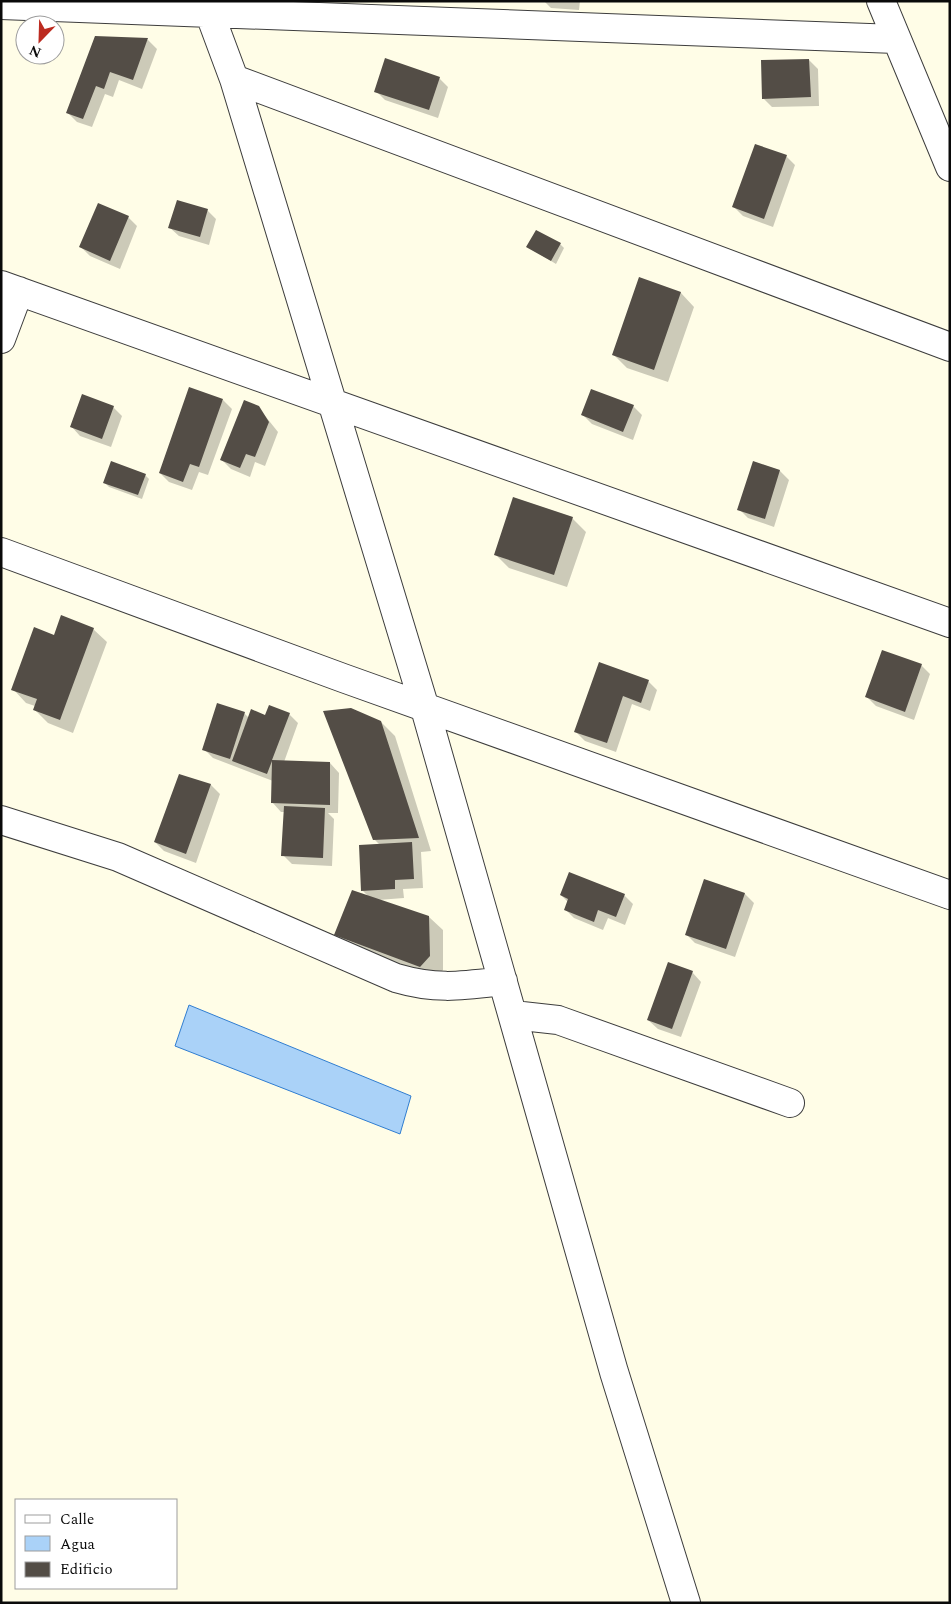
<svg xmlns="http://www.w3.org/2000/svg" width="951" height="1604" font-family="Spectral,serif">
<rect width="100%" height="100%" fill="#fffde7"/>
<path fill="#aad2f8" stroke="#307dd0" d="M 189,1005 L 411,1096 L 400,1134 L 175,1046 Z"/>
<path fill="#0003" d="M 544,1 L 580,1 L 579,10 L 551,8 Z
M 95,37 L 148,40 L 157,49 L 142,89 L 119,80 L 113,97 L 105,94 L 92,127 L 77,122 L 68,113 Z
M 809,60 L 818,69 L 819,106 L 772,107 L 763,98 Z
M 439,78 L 448,87 L 438,118 L 385,100 L 376,91 Z
M 786,156 L 795,165 L 773,227 L 743,216 L 734,207 Z
M 207,210 L 216,219 L 209,245 L 179,236 L 169,227 Z
M 128,217 L 137,226 L 120,269 L 90,256 L 81,247 Z
M 560,244 L 564,248 L 556,264 L 528,247 Z
M 640,278 L 681,293 L 694,307 L 668,382 L 627,368 L 613,354 Z
M 223,400 L 232,409 L 208,475 L 199,472 L 192,490 L 169,482 L 160,473 Z
M 633,406 L 642,415 L 633,440 L 592,424 L 583,415 Z
M 113,407 L 122,416 L 111,447 L 80,436 L 71,426 Z
M 258,407 L 278,432 L 265,466 L 255,462 L 250,477 L 231,469 L 222,460 Z
M 754,462 L 780,471 L 789,480 L 774,527 L 748,518 L 739,509 Z
M 145,475 L 149,479 L 142,499 L 109,487 L 105,483 Z
M 572,518 L 586,532 L 567,587 L 509,568 L 496,555 Z
M 93,629 L 107,642 L 73,733 L 48,723 L 34,709 L 35,706 L 26,703 L 13,689 L 55,636 Z
M 600,664 L 648,681 L 657,690 L 650,711 L 632,704 L 616,752 L 585,741 L 576,732 Z
M 921,665 L 930,674 L 914,720 L 876,706 L 867,697 Z
M 244,713 L 249,718 L 289,714 L 298,723 L 284,762 L 330,763 L 339,773 L 338,813 L 328,813 L 334,819 L 332,866 L 292,864 L 283,855 L 285,812 L 281,812 L 272,802 L 273,781 L 213,758 L 204,749 Z
M 381,722 L 395,736 L 431,851 L 421,852 L 423,888 L 403,889 L 404,898 L 378,900 L 429,917 L 443,930 L 443,970 L 434,980 L 349,948 L 335,935 L 369,897 L 363,891 L 380,845 L 374,839 Z
M 180,775 L 211,785 L 220,794 L 196,863 L 164,851 L 155,842 Z
M 705,880 L 745,894 L 754,903 L 735,957 L 695,943 L 686,934 Z
M 561,895 L 624,895 L 633,904 L 625,925 L 608,918 L 603,930 L 574,918 L 565,909 L 568,902 Z
M 692,972 L 701,982 L 681,1037 L 658,1029 L 648,1020 Z"/>
<path fill="#534d46" d="M 95,36 L 148,38 L 133,80 L 110,72 L 104,89 L 96,86 L 83,119 L 66,113 Z
M 385,58 L 440,77 L 429,110 L 374,92 Z
M 809,59 L 811,97 L 762,99 L 761,60 Z
M 755,144 L 787,155 L 764,219 L 732,207 Z
M 177,200 L 208,209 L 200,237 L 168,228 Z
M 98,203 L 129,216 L 110,261 L 79,247 Z
M 536,230 L 561,243 L 551,261 L 526,247 Z
M 639,277 L 681,292 L 654,370 L 612,355 Z
M 189,387 L 223,399 L 199,467 L 190,464 L 183,482 L 159,473 Z
M 591,389 L 634,405 L 623,432 L 581,415 Z
M 82,394 L 114,406 L 102,439 L 70,427 Z
M 244,400 L 259,406 L 269,422 L 255,457 L 246,454 L 240,468 L 220,460 Z
M 111,461 L 146,474 L 138,495 L 103,483 Z
M 753,461 L 780,470 L 765,519 L 737,510 Z
M 513,497 L 573,517 L 554,575 L 494,555 Z
M 61,615 L 94,628 L 60,720 L 33,710 L 37,699 L 11,690 L 34,627 L 54,635 Z
M 882,650 L 922,664 L 905,712 L 865,697 Z
M 599,662 L 649,680 L 641,703 L 623,696 L 607,743 L 574,732 Z
M 217,703 L 245,712 L 230,759 L 202,750 Z
M 269,705 L 290,713 L 272,760 L 330,762 L 330,805 L 271,803 L 272,761 L 267,774 L 232,761 L 251,709 L 265,715 Z
M 351,708 L 381,721 L 419,838 L 373,840 L 323,711 Z
M 179,774 L 211,784 L 186,854 L 154,842 Z
M 284,806 L 325,808 L 323,858 L 281,856 Z
M 412,842 L 414,879 L 395,880 L 395,889 L 361,891 L 359,845 Z
M 569,872 L 625,894 L 616,917 L 598,910 L 594,922 L 564,910 L 568,899 L 560,895 Z
M 704,879 L 745,893 L 726,949 L 685,935 Z
M 352,890 L 429,916 L 430,956 L 420,967 L 334,935 Z
M 668,962 L 693,971 L 672,1029 L 647,1020 Z"/>
<g fill="none" stroke-linecap="round" stroke-linejoin="round">
<defs>
<path id="minor" d="M 205,1 L 234,79 L 424,705 L 614,1372 L 686,1603
M 881,1 L 950,167
M 1,5 L 896,39
M 234,79 L 950,347
M 1,285 L 950,623
M 1,339 L 19,291
M 1,552 L 343,678 L 950,895
M 1,820 L 118,857 L 396,978 C 437,990 461,986 503,981
M 513,1015 L 558,1020 L 790,1103"/>
</defs>
<use href="#minor" stroke="#3d3d3d" stroke-width="30"/>
<use href="#minor" stroke="#fff" stroke-width="28"/>
</g>
<rect width="951" height="1604" fill="none" stroke="#0a0a0a" stroke-width="5"/>
<rect x="15" y="1499" width="162" height="90" fill="#ffffff" stroke="#9d9d9d"/>
<rect x="25" y="1515" width="25" height="8" fill="#ffffff" stroke="#9d9d9d"/>
<text x="60" y="1524" font-size="15" fill="#0a0a0a">Calle</text>
<rect x="25" y="1536" width="25" height="15" fill="#aad2f8" stroke="#9d9d9d"/>
<text x="60" y="1549" font-size="15" fill="#0a0a0a">Agua</text>
<rect x="25" y="1562" width="25" height="15" fill="#534d46" stroke="#9d9d9d"/>
<text x="60" y="1574" font-size="15" fill="#0a0a0a">Edificio</text>
<g transform="translate(40 40) rotate(203)"><circle r="24" fill="#ffffff" stroke="#9d9d9d"/>
<path d="M0-4L9 19L0 12L-9 19Z" fill="#bc2b20"/>
<text y="-8" font-size="14" font-weight="bold" text-anchor="middle" fill="#0a0a0a">N</text>
</g>
</svg>
